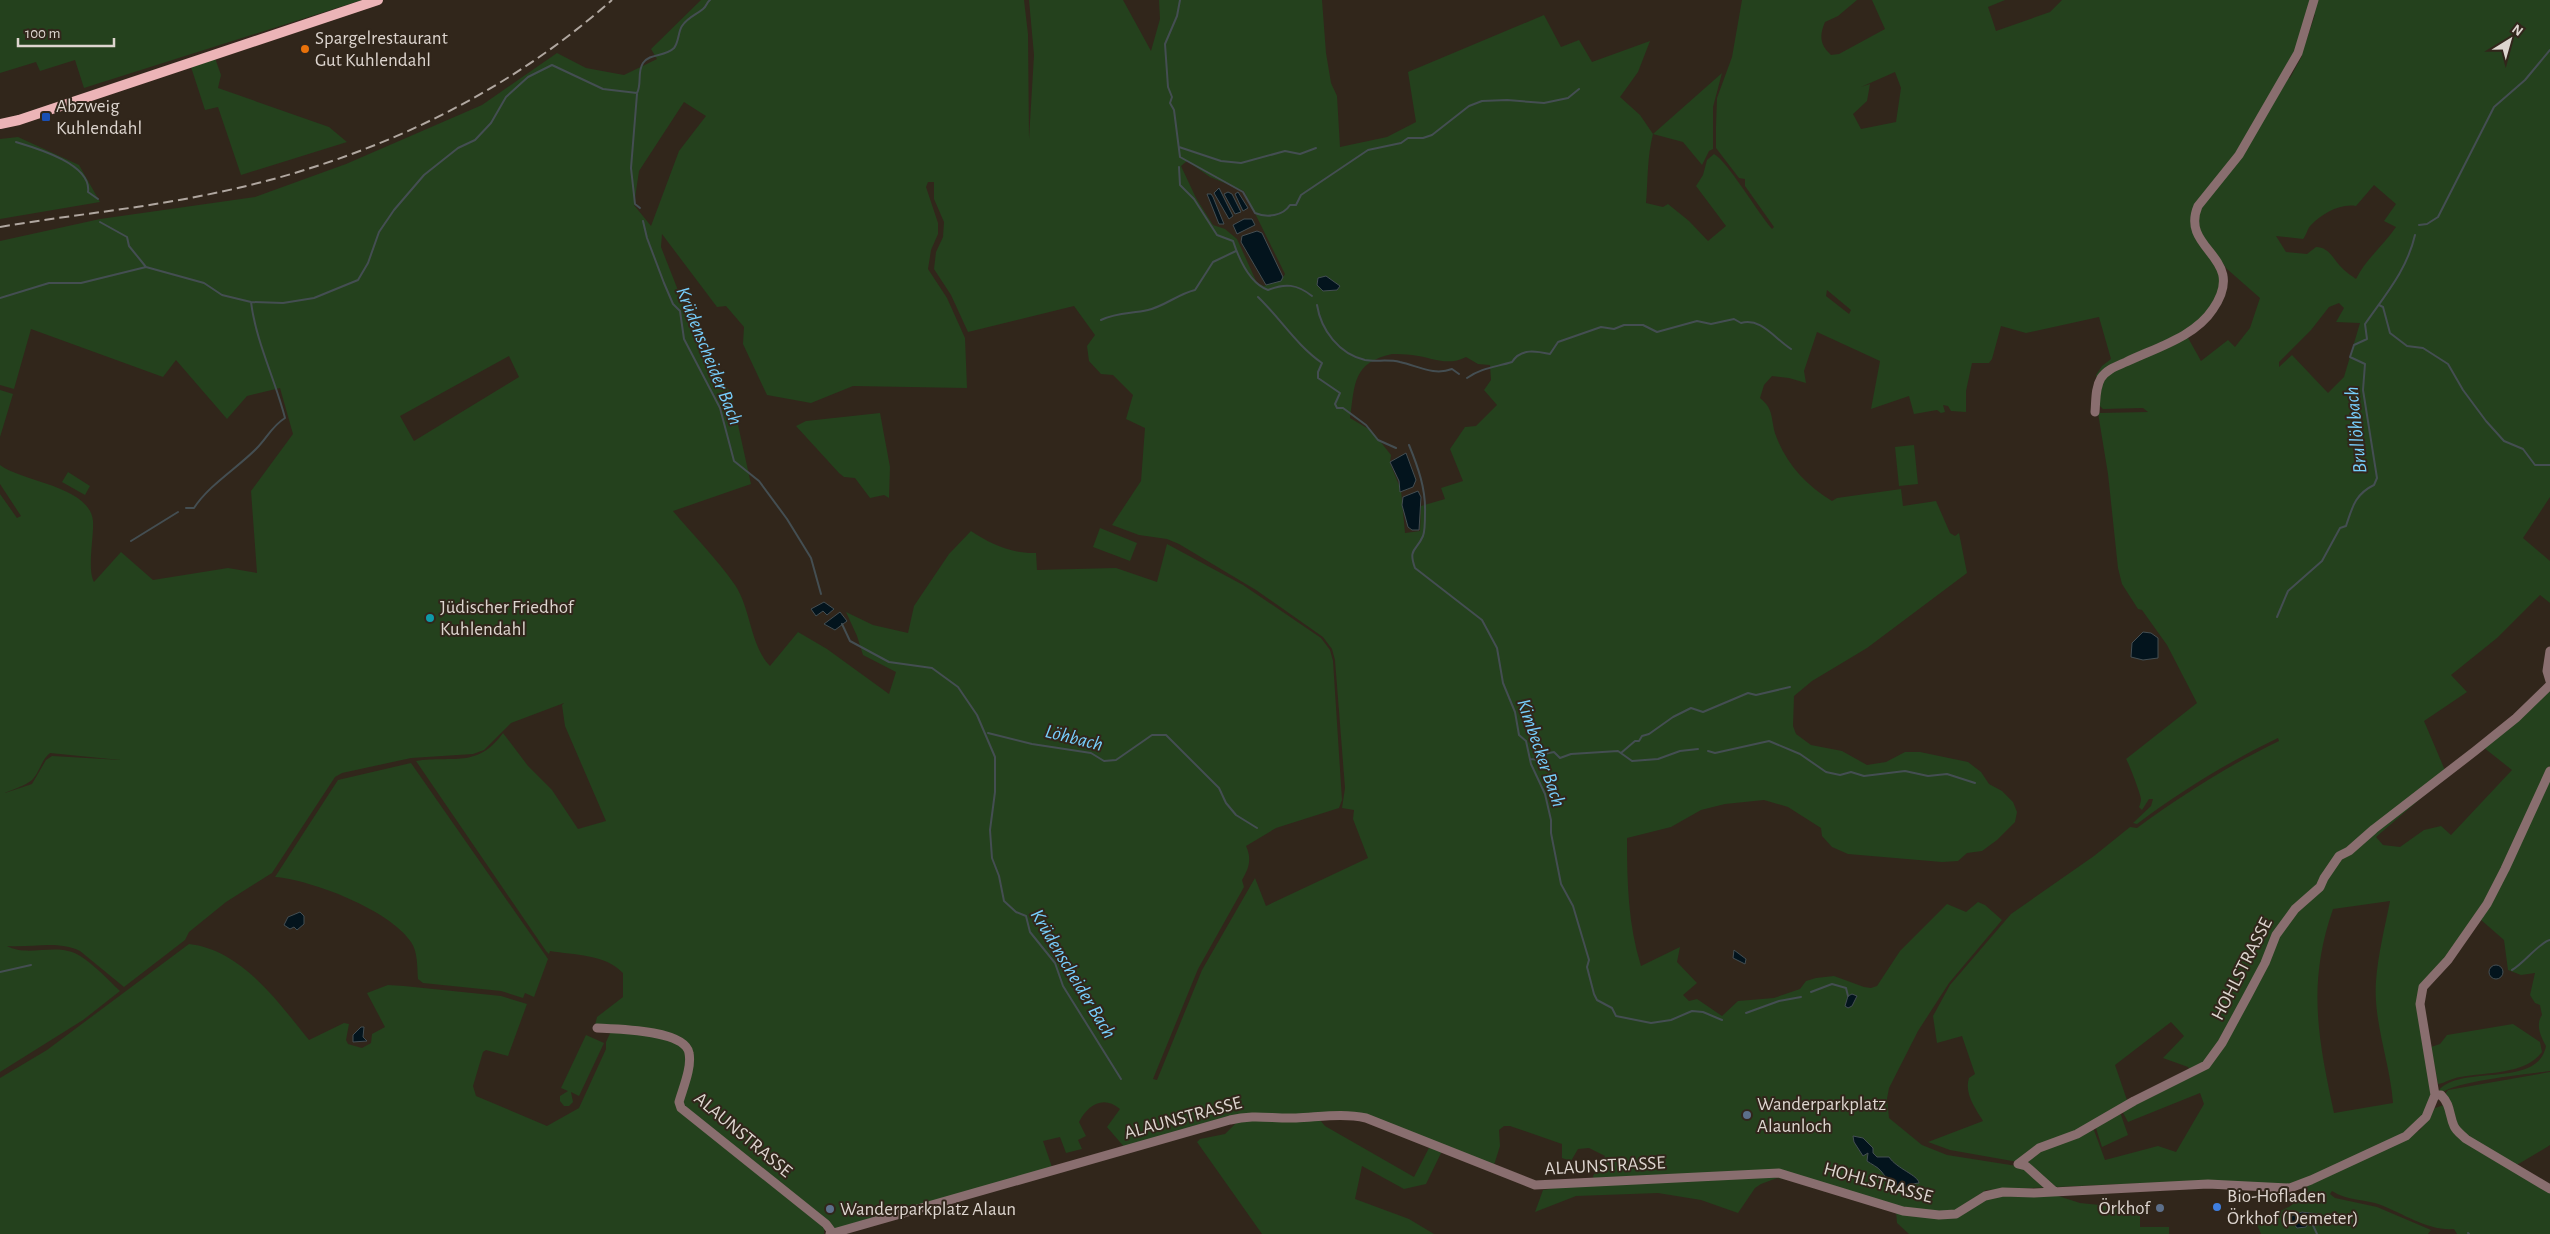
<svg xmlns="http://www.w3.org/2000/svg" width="2550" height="1234" font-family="'Alegreya Sans',sans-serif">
<rect width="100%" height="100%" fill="#31261b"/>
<path fill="#24411d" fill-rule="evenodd" d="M 0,0 L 362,0 L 84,88 L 75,60 L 40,71 L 36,62 L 0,73 Z
M 701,0 L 1024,0 L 1028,34 L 1029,139 L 1034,55 L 1029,0 L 1123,0 L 1151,51 L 1160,19 L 1159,0 L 1322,0 L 1326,53 L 1331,83 L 1337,96 L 1340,147 L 1387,137 L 1416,122 L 1408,72 L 1544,15 L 1561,47 L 1579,40 L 1592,62 L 1650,41 L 1638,72 L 1620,97 L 1640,115 L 1653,134 L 1722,73 L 1713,107 L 1713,149 L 1709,151 L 1702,165 L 1683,142 L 1653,134 C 1647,157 1648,180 1646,203 L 1663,207 L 1668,204 L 1689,221 L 1708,241 L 1726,226 L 1696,186 L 1703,175 L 1707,160 L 1714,154 C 1728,162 1758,213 1772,229 L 1774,227 L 1745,186 L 1745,179 L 1739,178 L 1716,148 L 1716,126 L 1717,98 L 1732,57 L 1742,0 L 1857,0 L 1838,16 L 1825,22 C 1819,36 1820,45 1831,55 L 1839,54 L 1885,29 L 1872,0 L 2005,0 L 1988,7 L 1996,31 L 2050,12 L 2062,0 L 2550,0 L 2550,497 L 2523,538 L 2550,561 L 2550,603 L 2540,595 L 2497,638 L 2451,675 L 2467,692 L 2424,721 L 2444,768 L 2449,774 L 2376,837 L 2383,845 L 2400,847 L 2424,830 L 2441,826 L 2451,835 L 2512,770 L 2483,747 L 2518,719 L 2550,688 L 2550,765 L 2535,801 L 2504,869 L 2484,906 L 2456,947 L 2429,975 L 2419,990 L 2419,1010 L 2433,1097 L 2424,1115 L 2405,1133 L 2407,1138 L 2420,1130 L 2435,1108 L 2444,1105 L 2450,1124 L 2464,1140 L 2550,1191 L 2550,1234 L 2457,1234 L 2454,1229 C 2428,1231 2404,1214 2381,1205 C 2365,1199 2347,1201 2332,1191 L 2330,1194 L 2335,1198 L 2377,1207 L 2431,1230 L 2428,1234 L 2261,1234 L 2256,1222 L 2275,1221 L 2277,1212 C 2291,1207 2299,1202 2305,1187 L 2392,1144 L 2390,1140 L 2291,1185 L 2194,1181 L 1986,1190 L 1959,1208 L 1957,1218 L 1990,1195 L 2005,1194 L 2052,1194 L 2080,1203 L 2140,1209 L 2140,1227 L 2169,1227 L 2169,1234 L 1909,1234 L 1897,1223 L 1896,1211 L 1806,1183 L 1777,1178 L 1761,1184 L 1755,1188 L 1738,1213 L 1701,1200 L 1658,1193 L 1576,1196 L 1535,1212 L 1543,1190 L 1594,1181 L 1593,1176 L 1605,1156 L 1589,1148 L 1578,1149 L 1571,1161 L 1562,1158 L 1562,1144 L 1510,1126 L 1504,1126 L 1499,1130 L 1500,1146 L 1494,1165 L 1367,1115 L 1247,1114 L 1125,1148 L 1107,1127 L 1120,1109 C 1103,1095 1088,1105 1079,1122 L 1086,1136 L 1078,1140 L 1082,1149 L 1066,1153 L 1060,1137 L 1043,1141 L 1052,1167 L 832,1230 L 824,1227 L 824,1234 L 0,1234 L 0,1078 L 47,1050 L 189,944 C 242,950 278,1002 309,1040 L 344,1023 L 349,1024 L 346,1040 L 348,1044 L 362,1048 L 371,1043 L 372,1034 L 385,1027 L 367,993 L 388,985 L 404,986 L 501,996 L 527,1004 L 508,1056 L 486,1050 L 483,1052 L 473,1086 L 476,1096 L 547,1126 L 579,1108 L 606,1049 L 606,1042 L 613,1027 L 595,1025 L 597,1017 L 623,997 L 623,973 C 605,954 574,955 550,951 L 549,954 L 546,951 L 416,761 C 453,755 477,769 503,733 L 528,766 L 552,790 L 578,829 L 606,821 L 565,726 L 562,705 L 564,703 L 511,723 L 484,750 L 473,754 L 411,758 L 342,773 L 335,777 L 272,873 L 226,902 L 189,932 L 185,940 L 124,987 L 80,951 C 57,940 32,948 7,946 C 25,956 49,946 68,951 C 85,954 107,979 120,991 L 83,1020 L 0,1072 L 0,494 L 17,518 L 21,516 L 0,484 L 0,465 C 22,482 90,486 93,521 C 94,537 87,569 94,582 L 121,552 L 153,580 L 228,568 L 257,573 L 251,491 L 293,434 L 280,388 L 247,396 L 227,419 L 176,360 L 163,377 L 31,329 L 14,389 L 0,385 L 0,241 L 100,219 L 255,197 L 346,164 L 482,105 L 557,53 L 586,68 L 624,75 L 657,59 L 651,49 ZM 2308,10 L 2315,15 L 2306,41 L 2299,40 ZM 2297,47 L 2302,56 L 2290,78 L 2282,74 ZM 1895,72 L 1901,88 L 1896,122 L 1861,129 L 1853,114 L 1867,101 L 1870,84 L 1861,87 ZM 684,102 L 706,116 L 679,151 L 651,226 L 634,205 L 639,171 ZM 1187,161 L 1210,177 L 1244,191 L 1285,274 L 1282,279 L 1264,286 L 1257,283 L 1237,239 L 1225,229 L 1213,225 L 1196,198 L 1181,166 ZM 928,182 L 934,182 L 934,199 L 944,222 L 943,237 L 936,252 L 934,269 L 951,295 L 968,332 L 1074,306 L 1095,335 L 1087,346 L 1089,361 L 1101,374 L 1113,375 L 1133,395 L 1126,419 L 1145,428 L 1141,481 L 1112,525 L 1139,535 L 1167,539 L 1179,544 L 1256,590 L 1323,637 L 1332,649 L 1335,660 L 1345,788 L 1342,808 L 1354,810 L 1353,819 L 1368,858 L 1266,906 L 1255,878 L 1202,970 L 1157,1080 L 1153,1079 L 1198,969 L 1244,887 L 1242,880 C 1249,868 1252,859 1246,846 L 1276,828 L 1339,808 L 1342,800 L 1333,661 L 1330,650 L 1321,638 L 1243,585 L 1167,544 L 1157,582 L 1116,568 L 1037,570 L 1036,553 C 1013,554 990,544 971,531 L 949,554 L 914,606 L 908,633 L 873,625 L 846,612 L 857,636 L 863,655 L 896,672 L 889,694 L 827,649 L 798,632 L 770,666 C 750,645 751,609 735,585 C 717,559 693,535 673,511 L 751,484 L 731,393 L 703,354 L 661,247 L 662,234 L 717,307 L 726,306 L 744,327 L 743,344 L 767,395 L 811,403 L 853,386 L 967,388 L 965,338 L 947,298 L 928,269 L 931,250 L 938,234 L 938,223 L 926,187 ZM 2374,185 L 2396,204 L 2384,221 L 2396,227 C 2383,246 2366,259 2356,279 C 2352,276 2347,273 2343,269 C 2334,261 2330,247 2316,247 L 2307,254 L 2286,252 L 2276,236 L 2303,239 C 2307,234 2307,229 2311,225 C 2322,214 2340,203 2356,206 ZM 2199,232 L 2227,269 L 2260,298 L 2250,328 L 2235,347 L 2228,340 L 2201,361 L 2187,336 L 2110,372 C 2101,382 2099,391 2098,404 L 2103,409 L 2143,408 L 2148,412 L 2098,413 L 2108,474 L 2118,568 L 2122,584 L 2138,609 L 2142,610 L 2167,645 L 2197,703 L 2126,759 C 2128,761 2141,795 2141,799 C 2141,801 2140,805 2139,807 L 2142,810 L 2149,799 L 2153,799 L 2151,806 L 2133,823 L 2137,824 C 2181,791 2228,762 2278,738 L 2279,741 C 2229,765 2182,795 2137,828 L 2130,827 L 2094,856 L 2011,914 L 1950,985 L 1933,1016 L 1937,1043 L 1962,1036 L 1975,1074 L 1969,1078 C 1964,1093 1975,1108 1983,1121 L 1928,1142 L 1950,1150 L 2018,1162 L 2034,1149 L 2077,1132 L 2128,1103 L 2115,1065 L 2171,1022 L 2184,1036 L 2163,1058 L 2188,1067 L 2192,1074 L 2121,1109 L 2128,1122 L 2200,1093 L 2204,1104 L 2176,1152 L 2158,1146 L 2105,1160 L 2092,1125 C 2070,1140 2043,1145 2024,1162 L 2023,1167 L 1947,1155 L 1922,1145 L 1889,1118 L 1887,1099 L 1889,1088 L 1918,1031 L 1949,983 L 2002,920 L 1985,905 L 1978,902 L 1966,912 L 1947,904 L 1900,951 L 1877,986 L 1871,988 L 1864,987 L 1834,976 L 1816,978 L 1806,981 L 1800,989 L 1774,998 L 1738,1001 L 1722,1016 L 1697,999 L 1689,1001 L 1683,995 L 1697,983 L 1677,962 L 1680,947 L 1641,966 C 1628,924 1627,882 1627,838 L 1671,827 L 1701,810 L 1725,804 L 1764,800 L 1788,807 L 1821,828 L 1822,836 L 1832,847 L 1848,854 L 1942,862 L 1958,861 L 1967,853 L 1982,851 L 1997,840 L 2015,822 L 2017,812 L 2013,802 L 2002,791 L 1989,784 L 1981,772 L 1968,762 L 1920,752 L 1905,752 L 1886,762 L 1867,765 L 1842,751 L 1811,745 L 1796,734 L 1793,726 L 1794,696 L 1812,681 L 1867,648 L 1967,573 L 1959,533 L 1955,536 L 1950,533 L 1936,501 L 1903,506 L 1901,489 L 1837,498 L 1832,501 C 1806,485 1787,465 1776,436 C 1770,419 1775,410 1760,398 L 1764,385 L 1772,376 L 1789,378 L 1806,383 L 1804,371 L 1817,332 L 1880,361 L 1871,409 L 1909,396 L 1914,414 L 1937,410 L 1941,413 L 1945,412 L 1943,405 L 1948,406 L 1951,411 L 1966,412 L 1966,391 L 1972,363 L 1989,363 L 1992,359 L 2001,326 L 2026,333 L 2099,317 L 2111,359 L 2102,366 L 2096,375 L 2097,378 L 2114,363 L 2184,332 L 2185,329 C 2209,326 2222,291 2221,270 L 2194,233 ZM 1827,290 L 1851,310 L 1849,314 L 1826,296 ZM 2339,303 L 2344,308 L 2336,322 L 2360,323 L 2344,377 L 2328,393 L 2292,355 L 2279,367 L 2279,362 L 2311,330 L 2329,307 ZM 1392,354 C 1398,354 1405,354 1412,355 C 1431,357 1447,367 1466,357 L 1478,364 L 1490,365 L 1491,380 L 1484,390 L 1497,405 L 1476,426 L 1465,427 L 1450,449 L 1463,481 L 1441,488 L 1445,499 L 1421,506 L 1420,531 L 1405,533 L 1401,490 L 1390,463 L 1391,455 L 1372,431 L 1350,418 C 1355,382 1353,363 1392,354 ZM 509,356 L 519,377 L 414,441 L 400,416 ZM 50,753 L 120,760 L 121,760 L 52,756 L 46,760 L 32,784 L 5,793 C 13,789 25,786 32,780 C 40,772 41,760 50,753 ZM 2390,901 C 2385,927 2378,954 2376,981 C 2373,1022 2390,1062 2393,1103 L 2334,1113 C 2318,1038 2307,984 2333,909 Z
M 215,58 L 221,75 L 218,88 L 329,127 L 347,142 L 241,175 L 218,107 L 205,110 L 191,67 Z
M 18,137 L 79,165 L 100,202 L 0,219 L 0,139 Z
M 0,390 L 13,394 L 0,437 Z
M 880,413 L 890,467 L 889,498 L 884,495 L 870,498 L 855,478 L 844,477 L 839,473 L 796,426 L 806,421 Z
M 1914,445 L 1918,484 L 1899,486 L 1895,447 Z
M 68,472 L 90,486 L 85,495 L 62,482 Z
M 1100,528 L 1137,543 L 1130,561 L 1093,547 Z
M 411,763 L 548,959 L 534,997 L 525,993 L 523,998 L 501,991 L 423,983 L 418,979 C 417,967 418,952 411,942 C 390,910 312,880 275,877 L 338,780 Z
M 2550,775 L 2550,1071 C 2529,1074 2456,1081 2442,1093 L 2439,1090 C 2462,1064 2538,1089 2546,1046 C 2541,1037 2535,1025 2542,1015 L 2540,1005 L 2535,1003 L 2530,995 L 2535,973 L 2521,975 L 2508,970 L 2504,940 L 2480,919 Z
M 2513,1024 L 2540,1042 L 2542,1052 C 2525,1075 2486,1072 2460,1077 C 2452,1078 2445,1083 2438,1084 L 2431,1047 L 2440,1044 L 2447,1035 Z
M 586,1035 L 604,1043 L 579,1096 L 571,1092 L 573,1102 L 569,1106 L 564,1106 L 560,1101 L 560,1096 L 568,1091 L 561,1088 Z
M 2550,1072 L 2550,1145 L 2547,1147 L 2515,1166 L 2459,1130 L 2452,1104 L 2445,1094 L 2448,1090 Z
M 2120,1112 L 2128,1135 L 2102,1147 L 2095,1125 Z
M 1320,1120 L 1325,1126 L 1414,1177 L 1430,1146 L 1442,1151 L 1426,1184 L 1404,1189 L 1362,1166 L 1355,1199 L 1409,1219 L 1434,1234 L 1262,1234 L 1197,1142 L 1200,1139 L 1225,1134 L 1238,1121 Z"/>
<path fill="#03141d" stroke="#444e52" d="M 1219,188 L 1233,216 L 1229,219 L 1214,193 Z
M 1228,192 L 1232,194 L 1241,212 L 1235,214 L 1224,194 Z
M 1238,192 L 1248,208 L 1243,211 L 1235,194 Z
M 1207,194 L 1211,194 L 1213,197 L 1224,224 L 1219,224 Z
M 1244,219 L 1252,219 L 1255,225 L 1237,234 L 1233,225 Z
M 1257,231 L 1262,233 L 1283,277 L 1281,281 L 1266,285 L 1241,242 L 1242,236 Z
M 1326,276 L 1340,286 L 1337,290 L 1323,291 L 1317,285 L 1318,278 Z
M 1406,453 L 1416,480 L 1413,487 L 1400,492 L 1399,481 L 1390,462 Z
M 1418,491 L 1421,497 L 1419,530 L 1412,530 L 1408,527 L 1402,505 L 1403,497 Z
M 824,602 L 834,609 L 827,615 L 823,611 L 816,616 L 811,609 Z
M 840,612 L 847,621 L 835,630 L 824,624 Z
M 2143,632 L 2151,633 L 2158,638 L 2158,658 L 2143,660 L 2131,657 L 2132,643 Z
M 300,912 L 304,916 L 304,924 L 297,930 L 294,927 L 290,929 L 284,925 L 288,917 Z
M 1734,950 L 1746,959 L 1745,964 L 1733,958 Z
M2489 972a7 7 0 1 1 14 0a7 7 0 1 1-14 0Z
M 1852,994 L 1857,996 L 1852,1006 L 1848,1008 L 1845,1006 L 1848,996 Z
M 361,1027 L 364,1027 L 363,1037 L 367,1041 L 353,1042 L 353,1035 Z
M 1853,1136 L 1863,1138 L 1873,1148 L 1873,1153 L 1877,1157 L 1889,1157 C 1897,1169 1918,1175 1919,1183 L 1912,1184 L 1908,1189 C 1894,1188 1888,1180 1881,1171 C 1878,1167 1871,1164 1867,1161 L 1868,1153 L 1863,1156 L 1854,1142 Z
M 2302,1212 L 2317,1214 L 2315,1221 L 2308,1223 L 2306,1227 L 2297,1228 L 2289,1217 Z"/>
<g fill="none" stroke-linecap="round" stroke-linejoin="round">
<path stroke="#444e52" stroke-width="2" d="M 1180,0 L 1177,16 L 1165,44 L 1168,87 L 1172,97 L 1170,103 L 1174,110 L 1180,157 L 1243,192 L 1255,213 C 1267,218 1283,216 1290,205 L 1296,205 L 1301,195 L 1368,150 L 1401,143 L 1408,138 L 1423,138 L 1432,135 L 1469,106 L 1482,101 L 1507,100 L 1544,103 L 1568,98 L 1579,89
M 637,94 L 631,168 L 635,204 L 640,208
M 16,142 C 36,148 92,164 88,192 L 98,199
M 1179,147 L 1221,161 L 1241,163 L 1285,151 L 1300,154 L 1316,148
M 1179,167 L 1180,185 L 1194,199 L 1217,235 L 1233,241 C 1239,259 1249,283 1268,290 C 1285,283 1297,284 1312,296
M 643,221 L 647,238 L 664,283 L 673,304 L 680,311 L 684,339 L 720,408 L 734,461 L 759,481 L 787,519 L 811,558 L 821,594
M 100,222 L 127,237 L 129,246 L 146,267
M 2419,225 L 2427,224 L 2438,217 L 2494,107 L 2525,80 L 2550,50
M 1258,297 C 1280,318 1297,346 1322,363 L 1318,372 L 1318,378 L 1340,393 L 1335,404 L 1337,408 L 1343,408 L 1366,425 L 1378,440 L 1396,448
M 0,298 L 49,283 L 81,283 L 146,267 L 204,283 L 222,295 L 251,302 L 283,303 L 314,298 L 358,280 L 368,263 L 379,232 L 394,210 L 424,175 L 458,148 L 475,140 L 491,123 L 506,97 L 528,77 L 552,65 L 603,89 L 637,93 C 642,84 637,72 643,63 C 650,53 665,57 674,48 C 679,42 678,32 682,26 C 688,17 696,15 703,9 C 707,6 706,3 710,0
M 1317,305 C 1321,330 1339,354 1365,360 C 1376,362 1388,359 1400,362 C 1418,366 1434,376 1452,369 L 1459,374
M 2379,305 L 2383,307 L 2390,333 L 2407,346 L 2423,348 L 2448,364 L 2463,390 L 2486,421 L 2504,441 L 2523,449 L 2535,465 L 2550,465
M 1101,320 C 1118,312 1130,314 1148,310 C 1165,306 1178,294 1195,290 L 1213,262 L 1236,251
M 1467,378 C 1481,368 1496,367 1512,362 C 1521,348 1536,351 1550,354 L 1558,342 L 1601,327 L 1614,329 L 1624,325 L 1643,325 L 1657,332 L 1697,321 L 1711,324 L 1734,319 L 1741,323 C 1761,317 1775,339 1791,349
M 1409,445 C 1418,467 1426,489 1425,513 C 1425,520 1425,531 1423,536 C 1416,552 1408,548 1415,568 L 1482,620 L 1497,648 L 1503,683 L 1515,712 L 1519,735 L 1526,741 L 1531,764 L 1545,794 L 1551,820 L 1551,833 L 1561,884 L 1573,906 L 1589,960 L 1587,967 L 1594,994 L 1597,1000 L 1612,1008 L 1616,1016 L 1651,1023 L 1671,1020 L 1692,1011 L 1703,1012 L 1722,1020
M 186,508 L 194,508 C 209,485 236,469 256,449 C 267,438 272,426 285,418 C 275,379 256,342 251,302
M 131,541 L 178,512
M 2277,617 L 2288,591 L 2322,561 L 2340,528 L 2346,526 C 2352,508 2355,494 2374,485 L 2377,478 L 2363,390 L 2365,364 L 2350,357 L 2354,345 L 2367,339 L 2365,324 C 2385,295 2407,270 2415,235
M 842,624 L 850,641 L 889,662 L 932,668 L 958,687 L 977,715 L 995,757 L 995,792 L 990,830 L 992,858 L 999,876 L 1004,901 L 1016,912 L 1026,916 L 1030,932 L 1055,963 L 1063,986 L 1121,1079
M 988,733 L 1032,744 L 1091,753 L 1104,761 L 1116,760 L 1152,735 L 1166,735 L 1219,788 L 1226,803 L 1236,815 L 1257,828
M 1708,751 L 1715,753 L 1769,741 L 1800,754 L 1826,772 L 1840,775 L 1851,772 L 1864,776 L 1905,771 L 1928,776 L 1947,774 L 1975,783
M 1621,753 L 1635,741 L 1639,741 L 1642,736 L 1649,734 L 1673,717 L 1691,708 L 1703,712 L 1748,693 L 1756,695 L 1790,687
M 1530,759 L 1539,760 L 1544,754 L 1554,752 L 1560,758 L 1571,754 L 1618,751 L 1632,761 L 1658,759 L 1680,751 L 1698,749
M 2512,970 C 2523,964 2541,941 2550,940
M 0,972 L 31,965
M 1811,992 L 1832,984 L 1846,988 L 1848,996
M 1746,1013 L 1779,1001 L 1801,997
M 2311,1221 L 2317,1234
M 2468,1233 L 2469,1234"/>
<path stroke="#896e6f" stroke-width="9" d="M 2095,412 C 2096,401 2095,388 2101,378 C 2107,369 2117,366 2126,362 C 2155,348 2195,337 2213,309 C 2249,256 2179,251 2198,206 L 2239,155 L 2298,53 L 2314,0
M 2550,651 L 2547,671 L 2550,681
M 597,1028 C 617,1029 685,1030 689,1053 C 692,1067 683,1088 679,1102 L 681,1108 L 826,1224 L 832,1232
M 2435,1095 L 2441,1095 C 2451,1105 2449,1115 2454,1126 C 2456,1131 2462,1135 2466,1139 L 2550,1189
M 2054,1191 L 2026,1166 L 2018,1164 L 2039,1148 L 2077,1134 L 2134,1101 L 2206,1065 L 2222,1043 L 2248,995 L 2265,963 L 2276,935 L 2295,909 L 2320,887 L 2324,878 L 2339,856 L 2349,851 L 2374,829 L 2475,751 L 2516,718 L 2550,685
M 830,1234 L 1230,1120 C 1255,1114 1272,1119 1296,1118 C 1320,1117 1343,1113 1366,1118 L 1535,1185 L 1779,1173 L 1903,1211 L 1939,1215 L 1956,1214 L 1985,1196 L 2003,1192 L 2034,1193 L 2208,1184 L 2290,1188 L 2311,1180 L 2406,1136 L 2426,1117 L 2435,1095 L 2420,1004 L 2423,987 L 2448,960 L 2487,904 L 2505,869 L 2550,771"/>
<path stroke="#ecb4b7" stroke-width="10" d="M 0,124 L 19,120 L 378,0"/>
<path stroke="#b0a7a0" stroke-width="2" stroke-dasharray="10 5" stroke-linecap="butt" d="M 0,227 C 63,216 127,210 190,198 C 347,169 492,106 612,0"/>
</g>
<circle fill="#e8710a" stroke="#31261b" stroke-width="2" cx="305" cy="49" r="5"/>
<rect fill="#1a4fb4" stroke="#31261b" stroke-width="2" x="41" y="112" width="10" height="10" rx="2.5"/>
<circle fill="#0f9aa8" stroke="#31261b" stroke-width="2" cx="430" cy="618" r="5"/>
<g fill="#5c6f8a" stroke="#31261b" stroke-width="2">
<circle cx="1747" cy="1115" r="5"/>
<circle cx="2160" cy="1208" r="5"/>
<circle cx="830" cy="1209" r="5"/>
</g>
<circle fill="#3f7fe0" stroke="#31261b" stroke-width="2" cx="2217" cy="1207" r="5"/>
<g text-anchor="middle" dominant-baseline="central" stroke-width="4" stroke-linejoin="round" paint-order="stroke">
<g font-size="19" fill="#ddd5cf" stroke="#31261b" text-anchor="start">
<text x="315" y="38">Spargelrestaurant<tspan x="315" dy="22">Gut Kuhlendahl</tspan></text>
<text x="56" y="106">Abzweig<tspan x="56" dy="22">Kuhlendahl</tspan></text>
<text x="440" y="607">Jüdischer Friedhof<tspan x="440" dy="22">Kuhlendahl</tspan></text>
<text x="1757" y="1104">Wanderparkplatz<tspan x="1757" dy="22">Alaunloch</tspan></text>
<text x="2227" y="1196">Bio-Hofladen<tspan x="2227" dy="22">Örkhof (Demeter)</tspan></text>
<text x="2150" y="1208" text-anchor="end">Örkhof</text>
<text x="840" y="1209">Wanderparkplatz Alaun</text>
</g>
<g font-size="19" fill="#ddd5cf" stroke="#31261b">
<text transform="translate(2242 969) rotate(-63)">HOHLSTRASSE</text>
<text transform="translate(1183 1118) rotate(-15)">ALAUNSTRASSE</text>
<text transform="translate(743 1135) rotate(40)">ALAUNSTRASSE</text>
<text transform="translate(1605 1166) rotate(-3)">ALAUNSTRASSE</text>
<text transform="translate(1878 1183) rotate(15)">HOHLSTRASSE</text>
</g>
<g font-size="20" font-style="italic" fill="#77cefc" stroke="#31261b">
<text transform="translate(709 356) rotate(68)">Krüdenscheider Bach</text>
<text transform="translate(2356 430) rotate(-96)">Brullöhbach</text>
<text transform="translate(1074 738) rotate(14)">Löhbach</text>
<text transform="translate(1541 753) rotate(71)">Kimbecker Bach</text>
<text transform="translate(1073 974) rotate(59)">Krüdenscheider Bach</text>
</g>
</g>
<g transform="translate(2510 40) rotate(37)" stroke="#31261b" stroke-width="4" paint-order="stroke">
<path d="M0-4L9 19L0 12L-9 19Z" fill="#ddd5cf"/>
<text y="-8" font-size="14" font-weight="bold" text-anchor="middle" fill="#ddd5cf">N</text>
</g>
<path d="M18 38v8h96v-8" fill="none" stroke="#ddd5cf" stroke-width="2.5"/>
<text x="25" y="38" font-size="15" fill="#ddd5cf" stroke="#31261b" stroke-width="4" paint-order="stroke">100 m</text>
</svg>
